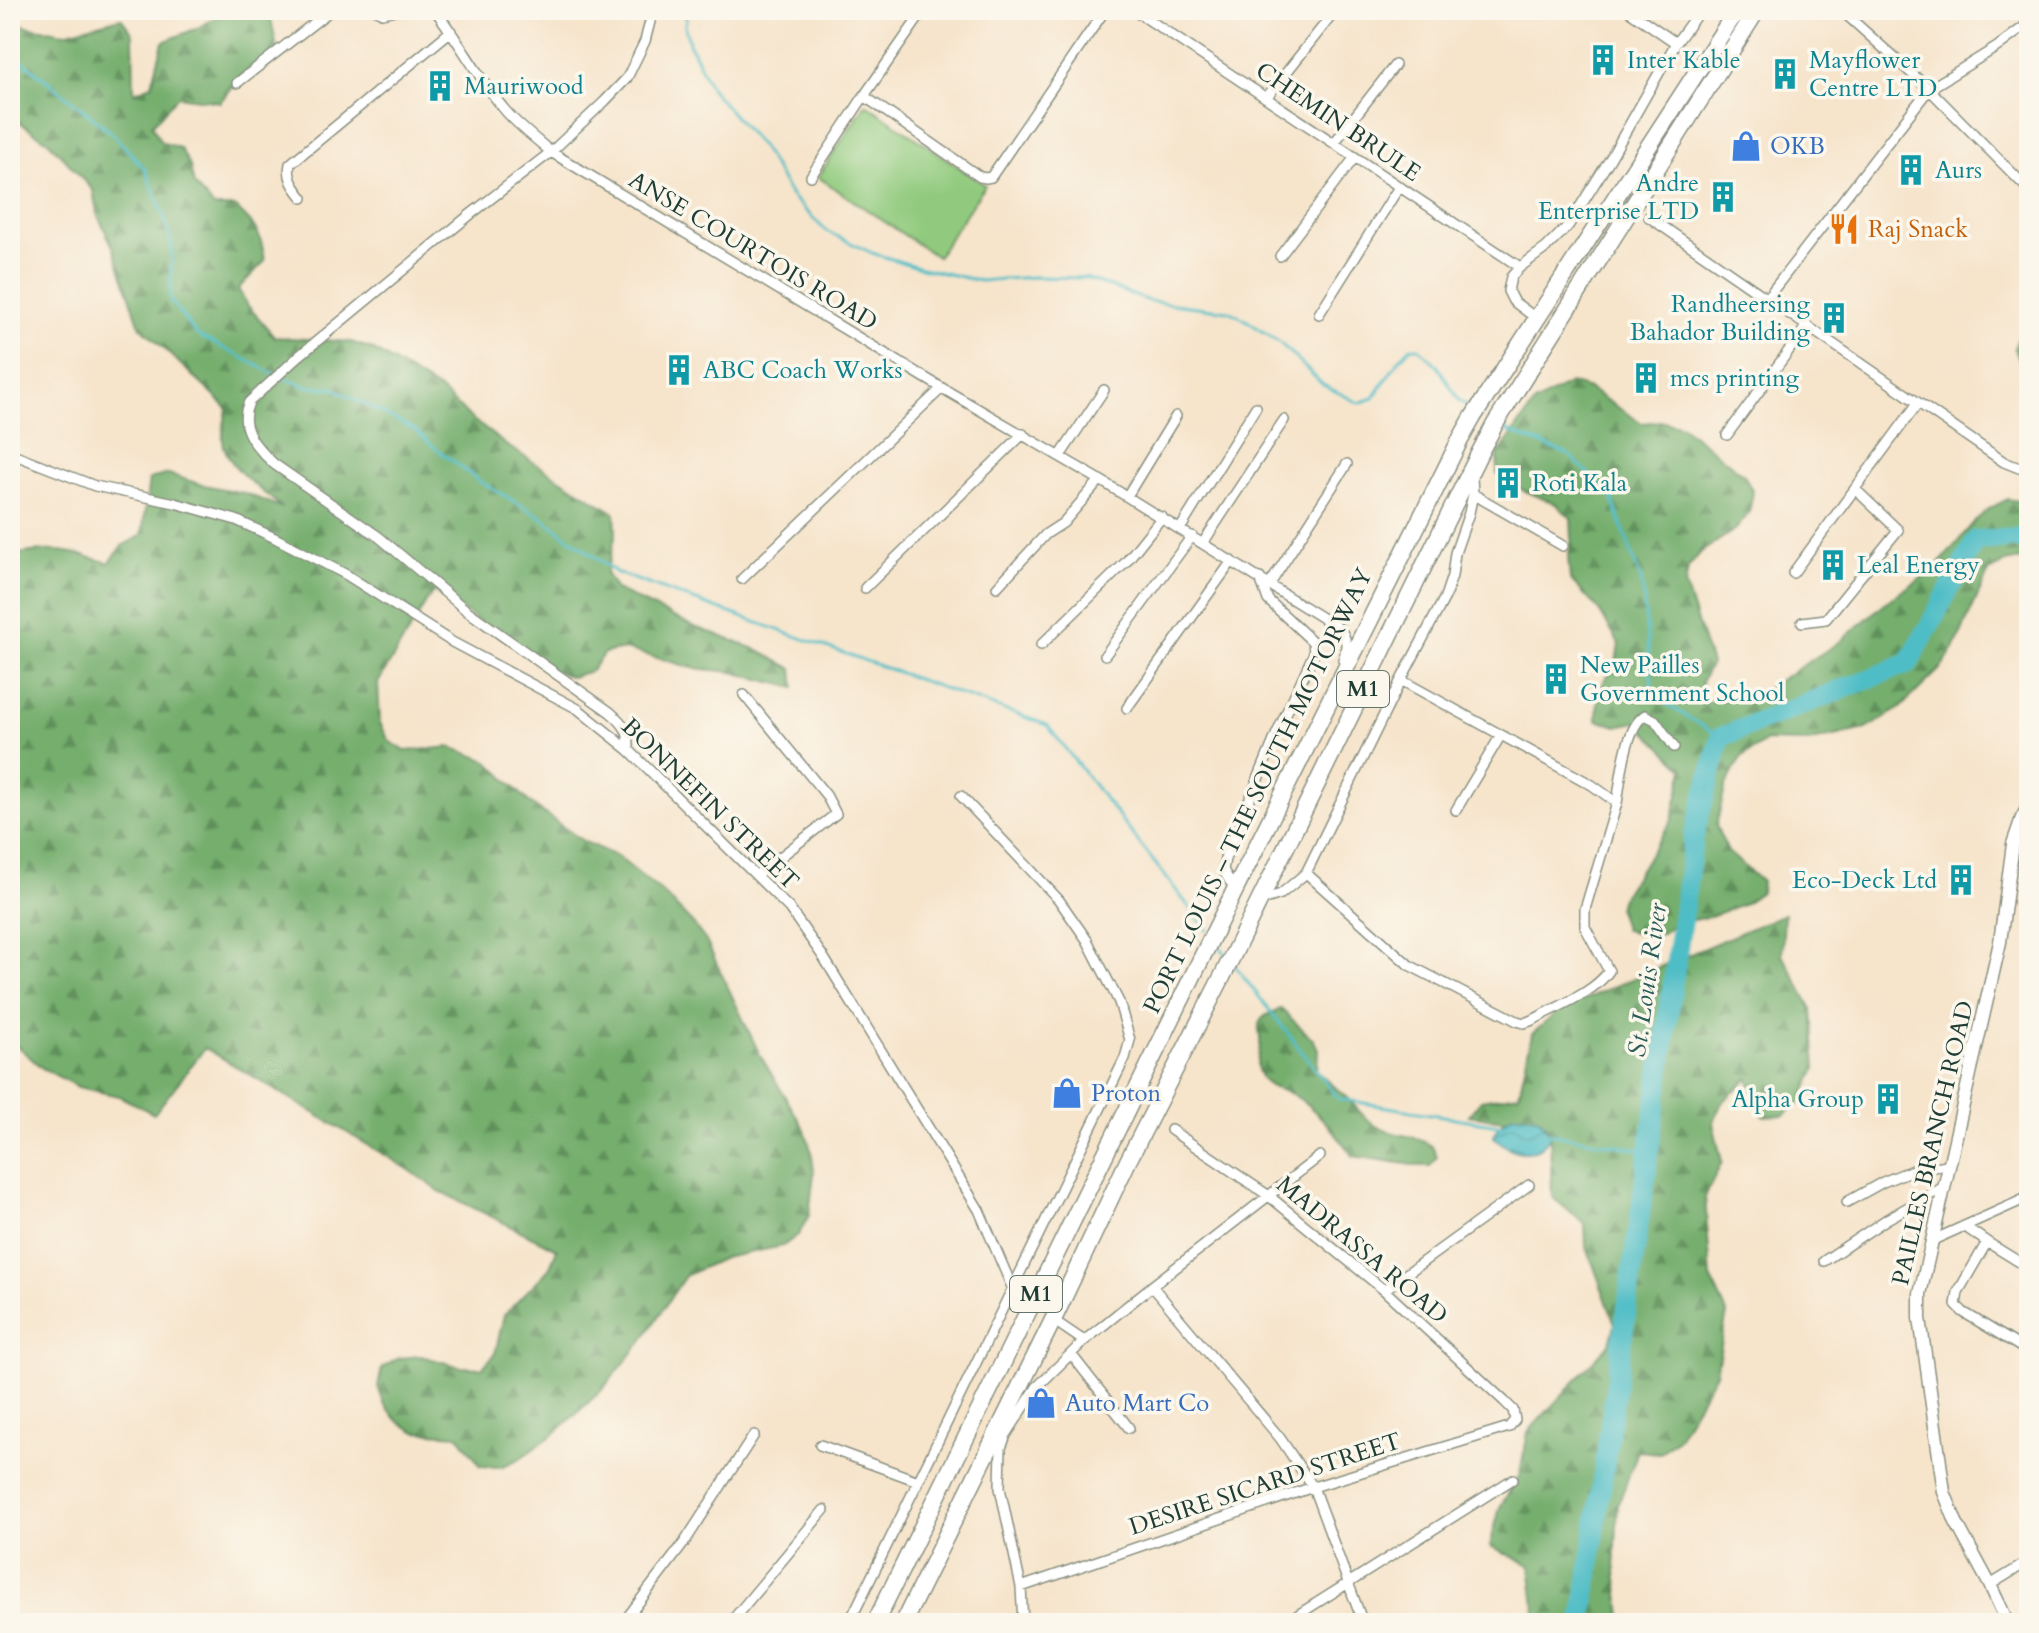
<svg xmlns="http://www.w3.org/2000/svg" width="2039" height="1633" font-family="Cardo,serif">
<defs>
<pattern id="forest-firs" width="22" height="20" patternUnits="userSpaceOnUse" patternTransform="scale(2)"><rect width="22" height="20" fill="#74ae6d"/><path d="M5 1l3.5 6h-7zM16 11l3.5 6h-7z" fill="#5f8f5a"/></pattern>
<pattern id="water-waves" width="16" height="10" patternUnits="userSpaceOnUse" patternTransform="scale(2)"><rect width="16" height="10" fill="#4fbdc6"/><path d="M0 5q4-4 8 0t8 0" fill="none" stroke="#419ba2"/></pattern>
</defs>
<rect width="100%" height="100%" fill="#fbf7ec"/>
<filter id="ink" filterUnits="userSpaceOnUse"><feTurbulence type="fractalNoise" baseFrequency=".0125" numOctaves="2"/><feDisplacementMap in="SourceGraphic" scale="16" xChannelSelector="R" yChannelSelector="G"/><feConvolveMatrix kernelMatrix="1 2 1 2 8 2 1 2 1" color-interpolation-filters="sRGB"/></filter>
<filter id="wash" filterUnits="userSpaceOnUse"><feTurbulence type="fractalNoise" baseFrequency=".006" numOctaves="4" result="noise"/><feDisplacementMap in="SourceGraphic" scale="32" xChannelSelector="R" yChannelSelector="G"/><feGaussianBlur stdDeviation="1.8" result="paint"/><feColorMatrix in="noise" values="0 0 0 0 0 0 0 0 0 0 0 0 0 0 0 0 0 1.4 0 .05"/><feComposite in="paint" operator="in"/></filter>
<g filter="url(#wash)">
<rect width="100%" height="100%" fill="#f6e4cb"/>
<path fill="url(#forest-firs)" stroke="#4a7650" stroke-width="2" d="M 226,10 L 272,10 L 270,14 L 278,53 L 245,72 L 220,102 L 178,96 L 152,125 L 161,142 L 180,148 L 190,166 L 194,185 L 214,207 L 235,207 C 256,226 261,232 265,261 L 238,289 L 248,306 L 275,337 L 351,342 L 372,349 L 441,391 L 472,419 L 506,445 L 615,513 L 616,534 L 606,573 L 616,590 L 695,627 L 753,648 L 793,669 L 795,688 L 732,672 L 693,668 L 625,649 L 604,653 L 591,671 L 571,677 L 552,670 L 433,591 L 378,683 L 380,723 L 389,741 L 406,751 L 451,747 L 488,761 L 531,804 L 583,841 L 618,857 L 664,894 L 693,924 L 706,941 L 760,1055 L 805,1130 L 812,1154 L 814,1174 L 809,1215 L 799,1234 L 783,1246 L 723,1258 L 685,1276 L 640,1344 L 602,1390 L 553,1435 L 519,1459 L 501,1467 L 481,1466 L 458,1435 L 416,1432 L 399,1422 L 385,1406 L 378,1387 L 382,1368 L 399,1358 L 421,1356 L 461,1367 L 482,1368 L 495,1354 L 504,1315 L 549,1269 L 557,1249 L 439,1191 L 408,1169 L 205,1048 L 154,1114 L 119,1096 L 78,1087 L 42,1068 L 10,1040 L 10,556 C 50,546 71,551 109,563 L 122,546 L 142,535 L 149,479 L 169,474 L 199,484 L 244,493 L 283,508 C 264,492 224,466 223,440 C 222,430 226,418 227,408 L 140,326 L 113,247 L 97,214 L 93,190 L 49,142 L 10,116 L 10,15 L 25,26 L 64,33 L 121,18 L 133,34 L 134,92 L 152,85 L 163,42 L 200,27 Z
M 2022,330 L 2029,331 L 2029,389 L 2019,387 L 2022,368 L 2014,348 Z
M 1570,383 L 1589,389 L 1642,423 L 1663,421 L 1682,426 L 1744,475 L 1753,492 L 1749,513 L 1736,529 L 1701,552 L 1688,568 L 1685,586 L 1711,664 L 1701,682 L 1703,702 L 1741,698 L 1761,692 L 1841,641 L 1886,602 L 1936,568 L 1975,521 L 1990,508 L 2008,499 L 2029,503 L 2029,558 L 2005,562 L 1988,573 L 1954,649 L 1942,667 L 1899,709 L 1866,729 L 1807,742 L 1766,741 L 1741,758 L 1726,785 L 1716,826 L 1728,852 L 1762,882 L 1761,892 L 1745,903 L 1708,917 L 1677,923 L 1660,934 L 1652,929 L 1633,933 L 1624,929 L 1618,909 L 1620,900 L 1672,820 L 1684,769 L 1636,722 L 1617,726 L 1597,720 L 1598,700 L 1604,681 L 1616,664 L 1619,644 L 1598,609 L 1570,579 L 1568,558 L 1572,538 L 1571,518 L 1556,504 L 1516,487 L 1497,474 L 1498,454 L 1535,403 Z
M 1784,914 L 1782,954 L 1812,1009 L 1816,1069 L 1800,1103 L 1784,1115 L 1763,1116 L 1748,1078 L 1721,1104 L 1713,1123 L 1722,1162 L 1705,1197 L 1711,1278 L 1727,1313 L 1716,1373 L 1677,1439 L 1660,1453 L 1638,1451 L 1618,1505 L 1615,1564 L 1623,1623 L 1537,1623 L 1530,1565 L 1490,1546 L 1500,1507 L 1520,1474 L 1528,1432 L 1610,1343 L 1615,1324 L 1586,1245 L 1585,1224 L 1552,1197 L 1550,1137 L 1546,1124 L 1513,1115 L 1504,1120 L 1469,1115 L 1481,1100 L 1519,1094 L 1532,1034 L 1561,1009 Z
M 1281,1009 L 1313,1039 L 1318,1049 L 1317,1071 C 1327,1080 1337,1088 1346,1097 C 1361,1111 1364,1121 1384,1130 C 1403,1138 1432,1134 1437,1158 L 1430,1166 L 1420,1166 L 1353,1156 C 1336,1134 1317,1109 1292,1094 C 1282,1089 1272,1090 1264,1081 C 1253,1067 1258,1060 1260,1046 C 1262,1035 1254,1025 1264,1017 C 1269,1013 1276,1011 1281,1009 Z"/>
<path fill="#91ca7e" stroke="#588459" stroke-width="2" d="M 866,104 L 985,185 L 937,257 L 818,177 Z"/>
<path fill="url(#water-waves)" stroke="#377d7d" stroke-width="2" d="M 1513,1115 C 1535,1115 1543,1115 1550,1137 C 1534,1160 1512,1154 1494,1137 C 1495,1126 1505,1120 1513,1115 Z"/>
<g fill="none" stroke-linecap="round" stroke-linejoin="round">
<path stroke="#4fbdc6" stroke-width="3" d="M 687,10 L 685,27 L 689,43 L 711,89 L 765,152 L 791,196 L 826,231 L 872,253 L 921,268 L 980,281 L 1032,277 L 1086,278 L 1149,301 L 1228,311 L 1243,318 L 1280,343 L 1323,385 L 1359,403 L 1374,398 L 1398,361 L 1411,347 L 1419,348 L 1437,365 L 1459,400 L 1471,408
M 10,51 L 112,133 L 145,169 L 164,216 L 172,248 L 170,300 L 197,335 L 274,374
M 281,377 L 309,387 L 333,388 L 415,430 L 434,447 L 479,481 L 538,515 L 617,573 L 1047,725 L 1208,931
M 1501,426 L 1510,432 L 1569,455 L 1611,495 L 1642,583 L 1652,687 L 1669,706 L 1721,737
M 1215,940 L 1225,953
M 1235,966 L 1339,1099 L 1504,1126
M 1547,1133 L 1650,1151"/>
<path stroke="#4fbdc6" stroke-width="20" d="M 1582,1623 L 1694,835 L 1721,737 L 1909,663 L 1976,540 L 2029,538"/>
</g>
</g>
<g filter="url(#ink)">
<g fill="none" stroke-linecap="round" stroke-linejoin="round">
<defs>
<path id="minor" d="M 377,10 L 382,13 L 395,10
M 435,10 C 460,42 478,78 504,109 C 517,125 535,138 551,152 L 942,388 L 1100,480 L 1340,629 C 1348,640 1347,648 1343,660
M 1134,10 L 1520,267
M 1628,10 L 1676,43
M 1841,10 L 1929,89 L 2029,190
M 237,83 L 331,10
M 864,96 L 980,177 L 986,178 L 991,177 L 1105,10
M 1266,98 L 1336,10
M 1334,143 L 1395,65
M 811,176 L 864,96 L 924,10
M 303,198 C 294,187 287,178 290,164 L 451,31
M 1649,217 L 2004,462 L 2019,468 L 2029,460
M 1280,256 L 1355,157
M 1767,298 L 1929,89 L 1997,47 L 2029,23
M 1319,314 L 1399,187
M 1537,319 L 1513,301 L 1508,291 L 1511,277 L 1520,267 L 1546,248 L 1568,226 L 1610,159 L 1676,43 L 1700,10
M 1727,435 L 1806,327
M 10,453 L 95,486 L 175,503 L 236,520 L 275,538 L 345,574 L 452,642 L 578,709 L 629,750 L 789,908 L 824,958 L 979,1210 L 1012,1287 L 1029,1308
M 1060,456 L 1104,390
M 1473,494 L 1563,546
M 1127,496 L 1176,416
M 1180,529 L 1256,407
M 1203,543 L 1284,420
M 1793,573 L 1918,403
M 742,579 L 942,388
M 1270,584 L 1347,464
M 997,587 L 1046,534 L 1063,523 L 1100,480
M 865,588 L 1023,434
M 1802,622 L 1826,619 L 1898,530 L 1855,489
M 1041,645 L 1126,562 L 1162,517
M 1105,655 L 1192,536
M 744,695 L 826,795 L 836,814 L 757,875
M 1127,708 L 1232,561
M 629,750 C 630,731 624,724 610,712 L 466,610 L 379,537 L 274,464 C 256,447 237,428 249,402 L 299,356 L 471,214 L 551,152 L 605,101 L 627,78 L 645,41 L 653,10
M 1617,803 C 1621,780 1625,727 1645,715 L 1655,720 L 1674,747
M 1456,810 L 1501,735
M 1306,873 L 1409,965 L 1517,1021 L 1524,1023 L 1533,1020 C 1556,1007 1594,993 1609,971 L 1585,927 L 1585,909 L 1617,803 L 1592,785 L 1401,680
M 1235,890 L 1223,870 L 1225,859 L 1277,733 L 1314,653 L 1313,642 L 1268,600 L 1260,578
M 1259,901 L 1281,894 L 1306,873 L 1401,680 L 1445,597 L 1452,576 L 1455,553 L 1469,513 L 1473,494 L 1472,477
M 1847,1202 L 1883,1182 L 1915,1169 L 1949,1165
M 1964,1226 L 1987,1242 L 1958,1292 L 1956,1305 L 1963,1312 L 2029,1352
M 1931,1241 L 2029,1197
M 1987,1242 L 2029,1268
M 1824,1261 L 1887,1219 L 1944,1187
M 1152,1286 L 1280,1438 L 1313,1487 L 1363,1623
M 1384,1290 L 1529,1185
M 1053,1320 L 1084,1341
M 1071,1354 L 1129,1428
M 820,1445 L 918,1481
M 1990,1585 L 2029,1561
M 1021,1587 L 1313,1487 L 1509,1427 L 1515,1420 L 1513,1410 L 1504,1401 L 1384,1290 L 1269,1196 L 1171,1130
M 623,1623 L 684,1543 L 754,1435
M 730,1623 L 824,1510
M 849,1623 L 1125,1058 L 1130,1040 L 1119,1002 L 1087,940 L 1059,900 L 961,796
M 1023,1623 L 1021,1587 L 1000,1488 L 1001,1448 L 1006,1435 L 1037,1387 L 1084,1341 L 1152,1286 L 1320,1156
M 1285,1623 L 1513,1479
M 1434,1623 L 1438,1621"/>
<path id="secondary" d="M 2008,1623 L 1990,1585 L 1956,1522 L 1944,1492 L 1920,1318 L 1920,1294 L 2000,942 L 2013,844 L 2022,818 L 2029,805"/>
<path id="trunk" d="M 875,1623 L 1235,890 L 1460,440 L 1473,417 L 1737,10
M 903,1623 L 1053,1320 L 1128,1161 L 1222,977 L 1480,452 L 1495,424 L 1757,10"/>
</defs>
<use href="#minor" stroke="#8a9080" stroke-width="12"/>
<use href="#secondary" stroke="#8a9080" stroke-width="15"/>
<use href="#trunk" stroke="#8a9080" stroke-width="19"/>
<use href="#minor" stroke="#fff" stroke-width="9"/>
<use href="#secondary" stroke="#fff" stroke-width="12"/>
<use href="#trunk" stroke="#fff" stroke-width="16"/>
</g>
</g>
<defs>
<symbol id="building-bare" viewBox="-9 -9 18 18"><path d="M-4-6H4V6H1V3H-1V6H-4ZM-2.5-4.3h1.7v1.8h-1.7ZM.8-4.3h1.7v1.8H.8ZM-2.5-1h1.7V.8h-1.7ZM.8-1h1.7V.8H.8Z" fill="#0f9aa8" stroke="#fbf7ec" stroke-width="2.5" paint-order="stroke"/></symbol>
<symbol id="shop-bare" viewBox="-9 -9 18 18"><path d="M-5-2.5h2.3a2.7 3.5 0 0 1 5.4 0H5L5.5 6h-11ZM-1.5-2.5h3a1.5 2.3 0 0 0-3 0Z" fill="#3f7fe0" stroke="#fbf7ec" stroke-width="2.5" paint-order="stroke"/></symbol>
<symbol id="restaurant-bare" viewBox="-9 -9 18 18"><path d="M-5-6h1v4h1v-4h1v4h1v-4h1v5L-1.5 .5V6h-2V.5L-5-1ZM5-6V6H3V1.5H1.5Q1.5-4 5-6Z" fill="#e8710a" stroke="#fbf7ec" stroke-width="2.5" paint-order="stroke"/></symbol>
</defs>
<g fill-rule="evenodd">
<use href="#building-bare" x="1581" y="38" width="44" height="44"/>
<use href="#building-bare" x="1763" y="52" width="44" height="44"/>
<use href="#building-bare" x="418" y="64" width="44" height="44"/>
<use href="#shop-bare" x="1724" y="124" width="44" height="44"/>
<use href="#building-bare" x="1889" y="148" width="44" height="44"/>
<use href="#building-bare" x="1701" y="175" width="44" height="44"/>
<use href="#restaurant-bare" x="1822" y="207" width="44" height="44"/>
<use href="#building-bare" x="1812" y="296" width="44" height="44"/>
<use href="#building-bare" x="657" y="348" width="44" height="44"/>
<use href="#building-bare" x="1624" y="356" width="44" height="44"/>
<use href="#building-bare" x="1486" y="461" width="44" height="44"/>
<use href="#building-bare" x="1811" y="543" width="44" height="44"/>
<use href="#building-bare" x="1534" y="657" width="44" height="44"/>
<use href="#building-bare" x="1939" y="858" width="44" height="44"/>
<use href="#shop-bare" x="1045" y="1071" width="44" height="44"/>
<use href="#building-bare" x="1866" y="1077" width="44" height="44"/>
<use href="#shop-bare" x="1019" y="1381" width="44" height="44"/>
</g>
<g text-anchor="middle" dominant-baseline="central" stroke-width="7" stroke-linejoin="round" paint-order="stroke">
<g fill="#fbf7ec" stroke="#61756b" stroke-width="2">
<rect x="1337" y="671" width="52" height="36" rx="6"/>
<rect x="1010" y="1276" width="52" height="36" rx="6"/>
</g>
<g font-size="22" font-weight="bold" fill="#1f3d34">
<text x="1363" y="689">M1</text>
<text x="1036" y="1294">M1</text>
</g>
<g font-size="24" fill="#0d838f" stroke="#fbf7ec" text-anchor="start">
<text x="1627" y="60">Inter Kable</text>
<text x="1809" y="60">Mayflower<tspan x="1809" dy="28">Centre LTD</tspan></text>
<text x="464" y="86">Mauriwood</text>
<text x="1935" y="170">Aurs</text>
<text x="1699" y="183" text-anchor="end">Andre<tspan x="1699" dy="28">Enterprise LTD</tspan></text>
<text x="1810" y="304" text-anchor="end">Randheersing<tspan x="1810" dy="28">Bahador Building</tspan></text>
<text x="703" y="370">ABC Coach Works</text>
<text x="1670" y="378">mcs printing</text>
<text x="1532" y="483">Roti Kala</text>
<text x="1857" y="565">Leal Energy</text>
<text x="1580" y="665">New Pailles<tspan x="1580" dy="28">Government School</tspan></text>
<text x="1937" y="880" text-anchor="end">Eco-Deck Ltd</text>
<text x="1864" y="1099" text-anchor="end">Alpha Group</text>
</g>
<g font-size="24" fill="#1f3d34" stroke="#fbf7ec">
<text transform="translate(1338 122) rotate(34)">CHEMIN BRULE</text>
<text transform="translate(753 251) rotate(31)">ANSE COURTOIS ROAD</text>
<text transform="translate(1258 791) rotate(-64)">PORT LOUIS – THE SOUTH MOTORWAY</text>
<text transform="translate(710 804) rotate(44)">BONNEFIN STREET</text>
<text transform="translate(1933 1143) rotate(-77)">PAILLES BRANCH ROAD</text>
<text transform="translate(1362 1250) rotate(40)">MADRASSA ROAD</text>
<text transform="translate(1265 1484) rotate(-18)">DESIRE SICARD STREET</text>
</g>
<g font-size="24" fill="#366cbe" stroke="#fbf7ec" text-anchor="start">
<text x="1770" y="146">OKB</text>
<text x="1091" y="1093">Proton</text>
<text x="1065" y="1403">Auto Mart Co</text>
</g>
<g font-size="24" fill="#c56008" stroke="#fbf7ec" text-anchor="start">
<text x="1868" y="229">Raj Snack</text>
</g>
<g font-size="26" font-style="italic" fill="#2b5d58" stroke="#fbf7ec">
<text transform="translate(1647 980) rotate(-82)">St. Louis River</text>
</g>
</g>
<rect width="2039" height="1633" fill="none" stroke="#fbf7ec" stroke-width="40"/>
</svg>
